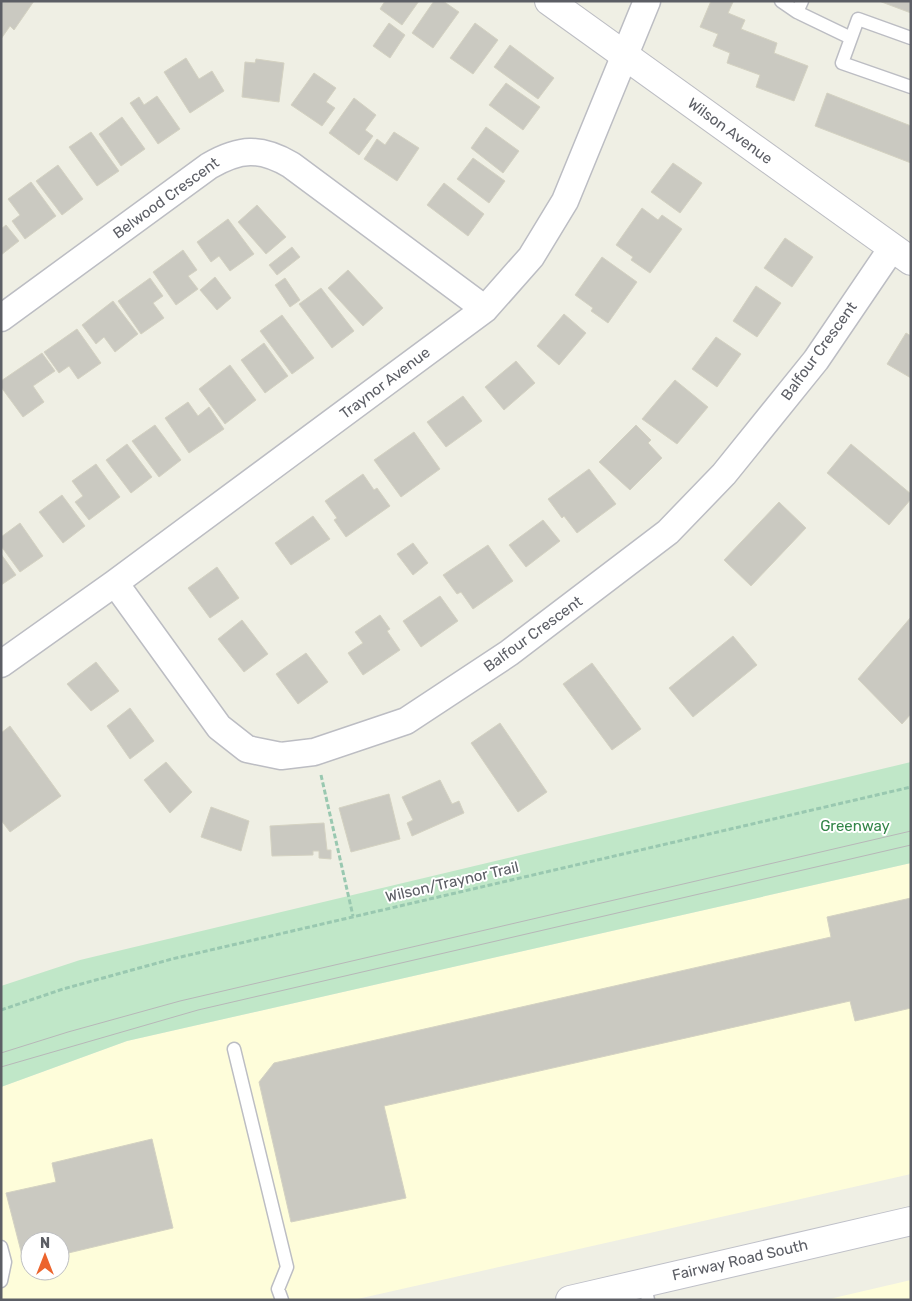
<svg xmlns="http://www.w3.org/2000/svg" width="912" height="1301" font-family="Rubik,sans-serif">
<rect width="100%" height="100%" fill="#efefe4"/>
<path fill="#fefdda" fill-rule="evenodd" d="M 911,863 L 911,1174 L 353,1300 L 1,1300 L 1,1087 L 127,1041 ZM 30,1241 L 60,1241 L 60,1271 L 30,1271 Z
M 911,1280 L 911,1300 L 825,1300 Z"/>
<path fill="#c0e7c8" d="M 911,762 L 911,863 L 127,1041 L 1,1087 L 1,986 L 80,960 Z"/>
<path fill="#cac9c1" stroke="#d4d2c2" d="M 1,1 L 34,1 L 14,30 L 10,26 L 1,39 Z
M 385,1 L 419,1 L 402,25 L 380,9 Z
M 434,1 L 443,1 L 459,12 L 433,48 L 412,33 Z
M 711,1 L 733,2 L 728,13 L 745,20 L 741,29 L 777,43 L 774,53 L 808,66 L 794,101 L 756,87 L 760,75 L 727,63 L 730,53 L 713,46 L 718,34 L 700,27 Z
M 879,1 L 911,1 L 911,13 Z
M 389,23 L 405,35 L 390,58 L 373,46 Z
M 475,23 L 498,40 L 473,74 L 450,58 Z
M 510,45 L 554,78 L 538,99 L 494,67 Z
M 186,58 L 199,79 L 212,71 L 224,91 L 190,113 L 164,72 Z
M 256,59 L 284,63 L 279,102 L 242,97 L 245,62 L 255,63 Z
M 314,73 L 336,88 L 326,102 L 335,108 L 322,126 L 291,105 Z
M 506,83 L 540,107 L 523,130 L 489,105 Z
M 827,93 L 911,126 L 911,163 L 815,126 Z
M 157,96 L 180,129 L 158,144 L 130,103 L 139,97 L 144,105 Z
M 354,98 L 376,115 L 365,130 L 373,136 L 359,155 L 329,133 Z
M 122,117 L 145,149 L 121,166 L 99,134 Z
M 486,127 L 519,151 L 503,173 L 471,148 Z
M 91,132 L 119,171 L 97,186 L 69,147 Z
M 394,132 L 419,148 L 397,181 L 364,159 L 377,139 L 385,145 Z
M 473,158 L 505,181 L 489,203 L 457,179 Z
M 673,163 L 702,183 L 680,213 L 651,192 Z
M 58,165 L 83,199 L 62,215 L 36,181 Z
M 31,182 L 56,216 L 25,239 L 12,221 L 20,215 L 8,199 Z
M 444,183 L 484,214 L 468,236 L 427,205 Z
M 257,205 L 286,237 L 266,254 L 238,222 Z
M 642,208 L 658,220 L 662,215 L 682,229 L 650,273 L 631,260 L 633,257 L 616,245 Z
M 228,219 L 254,254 L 230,271 L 219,256 L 211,262 L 197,242 Z
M 6,225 L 19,241 L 1,255 L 1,229 Z
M 785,238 L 813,257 L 792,287 L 764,268 Z
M 292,247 L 300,257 L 277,275 L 269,265 Z
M 183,250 L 197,270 L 188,276 L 198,289 L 176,305 L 153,272 Z
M 602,257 L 637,282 L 608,323 L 591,311 L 593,308 L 575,295 Z
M 348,270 L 383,308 L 363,326 L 328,288 Z
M 215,277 L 231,298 L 217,310 L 200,290 Z
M 150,278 L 163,296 L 153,303 L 164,318 L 141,334 L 118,301 Z
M 285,278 L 300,300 L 290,307 L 275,285 Z
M 756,286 L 781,303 L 757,337 L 733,321 Z
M 321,288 L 354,331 L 332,348 L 299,304 Z
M 113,301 L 138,334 L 115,352 L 104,337 L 96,344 L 82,325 Z
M 564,314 L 586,333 L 559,365 L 537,346 Z
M 282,315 L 314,358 L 292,374 L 260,331 Z
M 77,329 L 101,363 L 78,379 L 69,366 L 59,373 L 44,352 Z
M 906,333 L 911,336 L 911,378 L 887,364 Z
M 716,337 L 741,354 L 717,387 L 692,369 Z
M 264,343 L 288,376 L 265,393 L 241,360 Z
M 42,353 L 55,371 L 33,386 L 44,402 L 23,417 L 1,387 L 1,381 Z
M 516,361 L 535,383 L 504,410 L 485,387 Z
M 230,365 L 256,400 L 225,424 L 199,389 Z
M 675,380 L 708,407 L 677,444 L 642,419 Z
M 463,396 L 482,421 L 446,447 L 427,422 Z
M 188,402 L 198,416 L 209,407 L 224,429 L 189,453 L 165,418 Z
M 155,425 L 181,460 L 159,477 L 132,441 Z
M 636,425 L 651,440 L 648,443 L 662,458 L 630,490 L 599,462 Z
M 414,432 L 440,469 L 401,497 L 374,460 Z
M 127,444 L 152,477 L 131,493 L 106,460 Z
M 851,444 L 911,494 L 911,499 L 889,525 L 827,473 Z
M 96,464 L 120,497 L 89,520 L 75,502 L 83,496 L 72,481 Z
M 589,469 L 616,504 L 577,533 L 564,516 L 562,518 L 548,499 Z
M 363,474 L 374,490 L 377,488 L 390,506 L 346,537 L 334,520 L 337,518 L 325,501 Z
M 62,495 L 85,526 L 63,543 L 39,512 Z
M 779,502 L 806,528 L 751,586 L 724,560 Z
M 313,516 L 330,539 L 291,565 L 275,543 Z
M 543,520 L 560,541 L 526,567 L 509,545 Z
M 20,523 L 43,556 L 20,572 L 1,546 L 1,537 Z
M 413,543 L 428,563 L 413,575 L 397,554 Z
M 488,545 L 513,581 L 473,609 L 461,592 L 457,594 L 443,575 Z
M 1,554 L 16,575 L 1,585 Z
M 217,567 L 239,598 L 210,618 L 188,588 Z
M 440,596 L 458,621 L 421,647 L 403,621 Z
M 380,615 L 390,629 L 387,631 L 400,650 L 363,675 L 348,653 L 363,643 L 355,632 Z
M 911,617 L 911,714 L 902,724 L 858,679 Z
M 242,620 L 268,654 L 244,672 L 218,639 Z
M 733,636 L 757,665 L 693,717 L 669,688 Z
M 306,653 L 328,682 L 298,704 L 276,674 Z
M 96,662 L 119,691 L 91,711 L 67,684 Z
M 592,663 L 641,729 L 612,750 L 563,684 Z
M 130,708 L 154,741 L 130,759 L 107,726 Z
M 500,723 L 547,792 L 518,812 L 471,743 Z
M 10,726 L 61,796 L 10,832 L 1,820 L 1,733 Z
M 166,762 L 192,792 L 170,813 L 144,780 Z
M 440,780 L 452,804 L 459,801 L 464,813 L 412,836 L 407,823 L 413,820 L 402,797 Z
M 389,794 L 400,839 L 351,852 L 339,808 Z
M 211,807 L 249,821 L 241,851 L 201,837 Z
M 324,823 L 327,850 L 331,850 L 331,859 L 319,858 L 319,851 L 313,851 L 313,855 L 272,856 L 270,826 Z
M 911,898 L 911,1008 L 855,1021 L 850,1001 L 384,1106 L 406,1198 L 291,1222 L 259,1082 L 274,1063 L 831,937 L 827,917 Z
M 152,1139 L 173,1228 L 60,1255 L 60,1241 L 30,1241 L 30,1262 L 24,1263 L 6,1193 L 56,1182 L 52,1163 Z"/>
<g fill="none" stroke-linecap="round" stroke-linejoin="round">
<defs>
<path id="service" d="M 781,1 L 797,12 L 802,1
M 797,12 L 851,38
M 911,38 L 858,19 L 842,63 L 911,87
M 234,1049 L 287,1267 L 278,1289 L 282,1300
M 1,1247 L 5,1262 L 1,1281
M 644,1282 L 648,1300"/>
<path id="minor" d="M 1,318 L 209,166 C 240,148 260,147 291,165 L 485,309
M 115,583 L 219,727 L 247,749 L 281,756 L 314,752 L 406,721 L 509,653 L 668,532 L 724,474 L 816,360 L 892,248
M 1,664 L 115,583 L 485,309 L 531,257 L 565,201 L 647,1"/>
<path id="tertiary" d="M 549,1 L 911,261"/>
<path id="secondary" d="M 570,1300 L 911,1221"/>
</defs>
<use href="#service" stroke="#bcbdc3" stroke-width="15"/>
<use href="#minor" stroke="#bcbdc3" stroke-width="29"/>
<use href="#tertiary" stroke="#bcbdc3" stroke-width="30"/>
<use href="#secondary" stroke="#bfc0c8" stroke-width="30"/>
<path stroke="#99c8b0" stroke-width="3" stroke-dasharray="5 2.5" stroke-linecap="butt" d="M 321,775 L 353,916
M 1,1010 L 63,989 L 172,959 L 911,787"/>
<use href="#service" stroke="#fff" stroke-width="12"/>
<use href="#minor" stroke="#fff" stroke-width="26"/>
<use href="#tertiary" stroke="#fff" stroke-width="28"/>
<use href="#secondary" stroke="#fff" stroke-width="28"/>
<path stroke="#b7b7b8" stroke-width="1" d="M 1,1053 L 68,1032 L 180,1001 L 911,831
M 1,1067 L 198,1010 L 911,845"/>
</g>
<g text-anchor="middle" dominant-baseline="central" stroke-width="4" stroke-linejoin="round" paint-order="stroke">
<g font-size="15" fill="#5c5e65" stroke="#fff">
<text transform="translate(730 131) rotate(36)">Wilson Avenue</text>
<text transform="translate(166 198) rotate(-36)">Belwood Crescent</text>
<text transform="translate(819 351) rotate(-54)">Balfour Crescent</text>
<text transform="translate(385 383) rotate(-37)">Traynor Avenue</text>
<text transform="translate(533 634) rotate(-36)">Balfour Crescent</text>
<text transform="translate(452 882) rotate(-13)">Wilson/Traynor Trail</text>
<text transform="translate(740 1260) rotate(-13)">Fairway Road South</text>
</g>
<g font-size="15" fill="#338548" stroke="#fff">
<text x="855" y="826">Greenway</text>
</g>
</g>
<rect width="912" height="1301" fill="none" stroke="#5c5e65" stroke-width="5"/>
<g transform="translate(45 1256)"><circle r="24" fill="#ffffff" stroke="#bebfc1"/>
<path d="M0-4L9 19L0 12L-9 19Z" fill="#ec642d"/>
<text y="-8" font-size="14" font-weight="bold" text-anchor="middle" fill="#5c5e65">N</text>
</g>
</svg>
